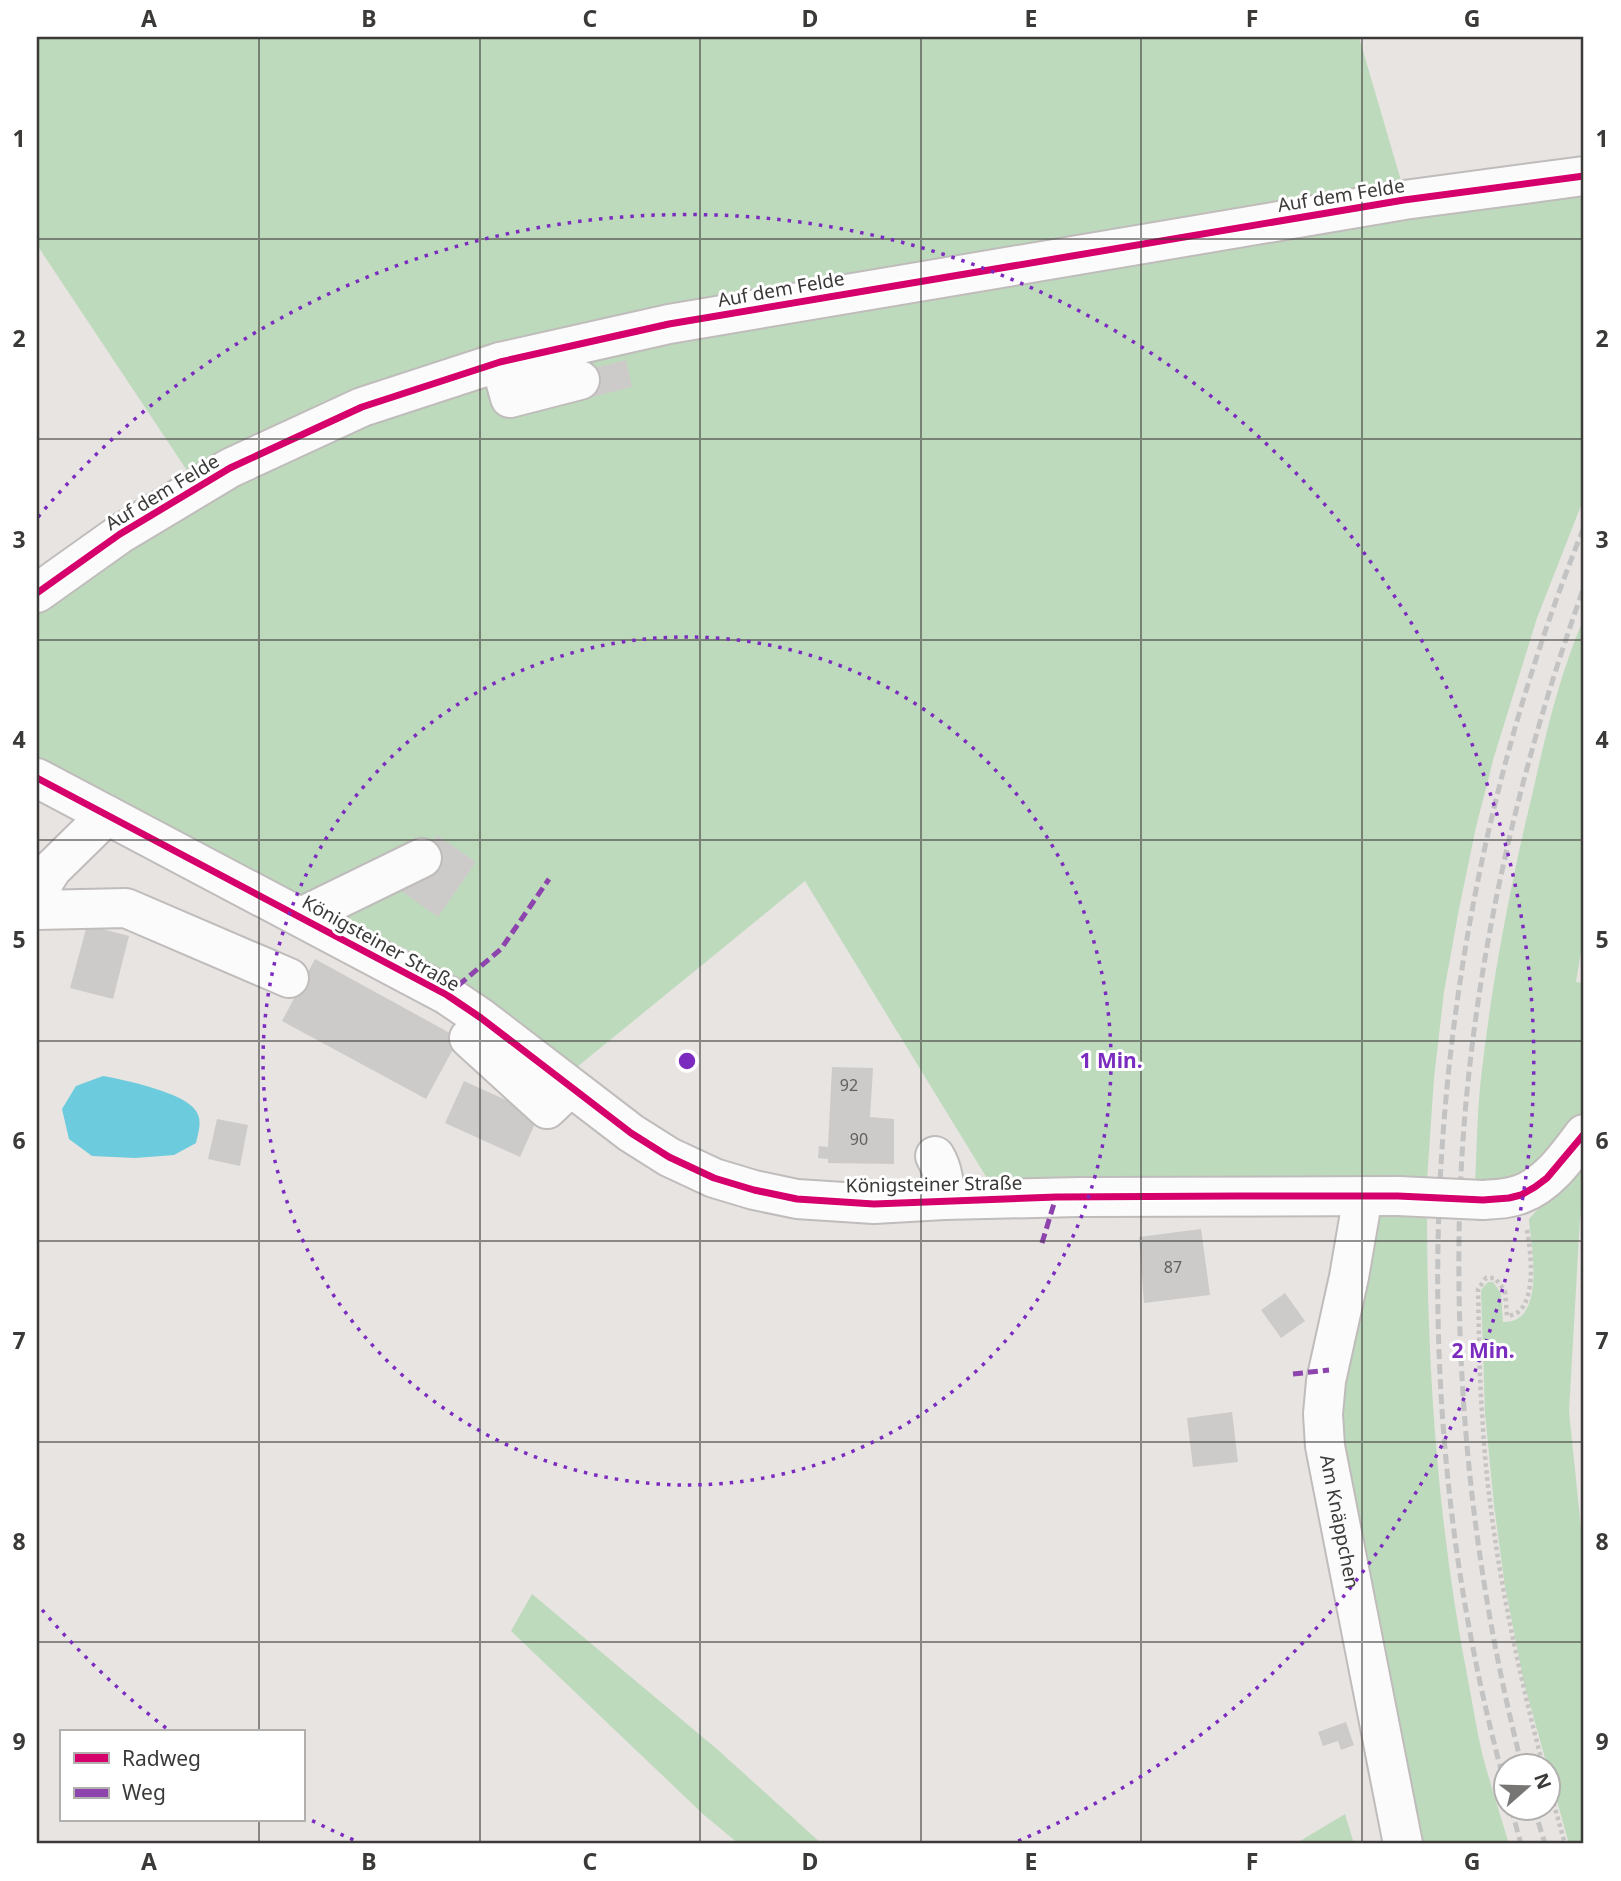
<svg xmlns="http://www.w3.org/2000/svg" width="1621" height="1881" font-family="'Noto Sans',sans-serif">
<rect width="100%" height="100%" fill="#e7e4e2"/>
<path fill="#bedabc" d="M 37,37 L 1359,37 L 1404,191 L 810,291 L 188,472 L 37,245 Z
M 1584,188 L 1584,498 L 1537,618 L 1494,757 L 1476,827 L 1459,909 L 1444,992 L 1434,1078 L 1427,1181 L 993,1188 L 805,881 L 577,1067 L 409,951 L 37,759 L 37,605 L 240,470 L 522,366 Z
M 1584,618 L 1584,934 L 1576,982 L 1584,983 L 1584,1109 L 1534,1175 L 1475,1184 C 1477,1149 1477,1113 1481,1078 C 1492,981 1510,886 1533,791 C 1546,733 1560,673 1584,618 Z
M 1584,1158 L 1584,1198 L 1580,1219 L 1569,1411 L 1584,1558 L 1584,1844 L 1569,1844 L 1524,1683 L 1505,1586 L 1494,1506 L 1485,1413 L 1481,1290 L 1488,1282 L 1493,1282 L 1501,1293 L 1503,1322 C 1547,1323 1531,1246 1529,1219 Z
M 1427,1211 C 1427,1370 1438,1529 1469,1685 C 1473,1708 1477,1730 1482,1753 C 1490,1783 1500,1814 1509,1844 L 1416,1844 L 1330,1446 L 1371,1222 L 1384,1215 Z
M 532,1594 L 718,1750 L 822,1844 L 739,1844 L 704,1815 L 511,1631 Z
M 1345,1814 L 1354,1844 L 1295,1844 Z"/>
<path fill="#6ccbdd" d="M 103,1076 C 124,1080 184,1092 196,1111 C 203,1121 198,1133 196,1143 L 174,1155 L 135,1158 L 92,1156 L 69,1139 L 62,1109 L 76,1086 Z"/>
<path fill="#cdcbc9" d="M 626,360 L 632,387 L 592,397 L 586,370 Z
M 437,835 L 476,862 L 438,917 L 400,890 Z
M 87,925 L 129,936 L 113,999 L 70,988 Z
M 315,959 L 459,1038 L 426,1099 L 282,1021 Z
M 832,1067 L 873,1068 L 870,1117 L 894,1119 L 894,1164 L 828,1163 L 828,1159 L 818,1158 L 819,1146 L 828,1147 Z
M 464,1081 L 539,1115 L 520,1157 L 445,1123 Z
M 217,1119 L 248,1125 L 240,1166 L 208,1159 Z
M 1201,1229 L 1210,1295 L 1144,1303 L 1139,1237 Z
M 1285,1293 L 1305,1321 L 1281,1338 L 1261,1310 Z
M 1232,1412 L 1238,1462 L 1193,1467 L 1187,1418 Z
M 1346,1722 L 1354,1745 L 1341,1750 L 1338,1741 L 1323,1746 L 1318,1732 Z"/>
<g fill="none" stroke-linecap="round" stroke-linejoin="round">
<defs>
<g id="minor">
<path d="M 500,362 L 510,398 L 580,380"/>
<path d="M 37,593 L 120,534 L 230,468 L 362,407 L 500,362 L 669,324 L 1404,200 L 1584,176"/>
<path d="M 37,778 L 447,995 L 481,1018 L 631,1133 L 669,1157 L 714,1178 L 754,1190 L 797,1199 L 874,1204 L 944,1200 L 1079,1197 L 1398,1196"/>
<path d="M 37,904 L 45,880 L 52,869 L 107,815"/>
<path d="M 37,910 L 126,908 L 289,978"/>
<path d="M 301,917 L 422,858"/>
<path d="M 469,1038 L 547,1109 L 570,1087"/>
<path d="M 935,1156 C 944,1171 944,1184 944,1200"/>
<path id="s1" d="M 1363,1196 L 1349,1277 L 1326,1381 L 1323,1414 L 1325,1446 L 1403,1844"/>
<path d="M 1483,1200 C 1496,1199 1509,1199 1521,1194 C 1548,1184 1567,1157 1584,1134"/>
</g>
</defs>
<use href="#minor" stroke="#bfbcbb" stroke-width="42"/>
<path stroke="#c6c5c3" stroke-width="4.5" stroke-dasharray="3.5 3.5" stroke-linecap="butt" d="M 1527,1230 C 1531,1251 1539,1314 1507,1316 L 1505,1291 L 1495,1278 L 1486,1278 L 1478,1289 C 1479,1330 1479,1371 1482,1412 C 1488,1531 1513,1650 1543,1766
M 1548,1783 L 1565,1844"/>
<use href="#minor" stroke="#fbfbfb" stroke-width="38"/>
<path stroke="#c3c3c3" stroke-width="5" stroke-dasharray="10 5" stroke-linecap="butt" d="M 1522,1766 C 1478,1594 1457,1418 1459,1241 C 1461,1018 1509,796 1584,587
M 1506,1788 C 1391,1374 1424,923 1584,527
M 1511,1808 L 1521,1844
M 1534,1808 L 1545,1844"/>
<defs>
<path id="minor-bridge" d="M 1398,1196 L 1483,1200"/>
</defs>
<use href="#minor-bridge" stroke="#bfbcbb" stroke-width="42" stroke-linecap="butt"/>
<use href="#minor-bridge" stroke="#fbfbfb" stroke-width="38"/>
<path stroke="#8e44ad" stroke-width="5" stroke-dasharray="10 5" stroke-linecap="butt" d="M 447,995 L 501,949 L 549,879
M 1042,1243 L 1056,1197
M 1293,1374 L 1329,1370"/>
<defs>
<path id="cycleway" d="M 37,593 L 120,534 L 230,468 L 362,407 L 500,362 L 669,324 L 1404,200 L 1584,176
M 37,778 L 447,995 L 481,1018 L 631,1133 L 669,1157 L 714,1178 L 754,1190 L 797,1199 L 874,1204 L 1056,1197 L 1237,1196 L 1398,1196 L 1483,1200 L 1509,1198 L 1521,1195 L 1535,1187 L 1547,1178 L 1584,1134"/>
</defs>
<use href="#cycleway" stroke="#fff" stroke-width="11"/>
<use href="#cycleway" stroke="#d6006c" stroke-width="7"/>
</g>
<path fill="none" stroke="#3c3a38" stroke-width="2" stroke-opacity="0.55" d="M 259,37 L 259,1732M 480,37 L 480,1844M 700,37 L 700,1844M 921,37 L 921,1844M 1141,37 L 1141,1844M 1362,37 L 1362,1844M 37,239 L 1584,239M 37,439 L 1584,439M 37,640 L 1584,640M 37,840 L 1584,840M 37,1041 L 1584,1041M 37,1241 L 1584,1241M 37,1442 L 1584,1442M 37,1642 L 1584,1642M 259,1820 L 259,1844"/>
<g fill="none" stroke="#7b2cbf" stroke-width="3.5" stroke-dasharray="3.5 7">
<circle cx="687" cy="1061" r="424"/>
<path d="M363 1844A847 847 0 0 1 309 1819M166 1728A847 847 0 0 1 38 1605M38 517A847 847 0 1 1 1011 1844"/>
</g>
<g text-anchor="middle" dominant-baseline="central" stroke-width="6" stroke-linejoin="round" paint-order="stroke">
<g font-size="16" fill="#62605e">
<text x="849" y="1085">92</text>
<text x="859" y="1139">90</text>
<text x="1173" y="1267">87</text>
</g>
<g font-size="19" fill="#3c3a38" stroke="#fff">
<text transform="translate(1341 195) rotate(-9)">Auf dem Felde</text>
<text transform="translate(781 289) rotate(-10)">Auf dem Felde</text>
<text transform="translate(162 492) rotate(-31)">Auf dem Felde</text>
<text transform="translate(381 943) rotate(29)">Königsteiner Straße</text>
<text transform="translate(934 1184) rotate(-1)">Königsteiner Straße</text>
<text stroke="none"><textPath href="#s1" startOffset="331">Am Knäppchen</textPath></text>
</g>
</g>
<circle cx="687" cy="1061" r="10" fill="#7b2cbf" stroke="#fff" stroke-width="3.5"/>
<g font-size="21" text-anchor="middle" font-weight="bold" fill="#7b2cbf" stroke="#fff" stroke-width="6" stroke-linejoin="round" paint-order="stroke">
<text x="1111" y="1068">1 Min.</text>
<text x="1483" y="1358">2 Min.</text>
</g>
<rect width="1621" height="1881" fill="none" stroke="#ffffff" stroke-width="77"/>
<rect x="60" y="1730" width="245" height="91" fill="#ffffff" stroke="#b1b0af" stroke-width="2"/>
<rect x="74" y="1753" width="35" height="10" fill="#d6006c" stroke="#b1b0af" stroke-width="2"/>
<text x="122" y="1766" font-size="21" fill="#3c3a38">Radweg</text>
<rect x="74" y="1788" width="35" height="10" fill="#8e44ad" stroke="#b1b0af" stroke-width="2"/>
<text x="122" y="1800" font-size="21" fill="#3c3a38">Weg</text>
<g transform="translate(1527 1787) rotate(70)"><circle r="33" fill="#ffffff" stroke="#b1b0af" stroke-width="2"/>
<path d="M0-5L12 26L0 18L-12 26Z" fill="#787674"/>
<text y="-10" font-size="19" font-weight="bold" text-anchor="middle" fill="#3c3a38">N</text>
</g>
<rect x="38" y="38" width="1544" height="1804" fill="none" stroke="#3c3a38" stroke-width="2.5"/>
<g font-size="23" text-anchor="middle" font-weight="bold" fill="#3c3a38">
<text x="149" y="27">A</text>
<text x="369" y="27">B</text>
<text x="590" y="27">C</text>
<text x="810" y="27">D</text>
<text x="1031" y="27">E</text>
<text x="1252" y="27">F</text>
<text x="1472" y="27">G</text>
<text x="19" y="147">1</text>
<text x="1602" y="147">1</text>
<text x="19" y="347">2</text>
<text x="1602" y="347">2</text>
<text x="19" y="548">3</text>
<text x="1602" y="548">3</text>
<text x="19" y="748">4</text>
<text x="1602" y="748">4</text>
<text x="19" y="948">5</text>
<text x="1602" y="948">5</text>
<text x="19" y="1149">6</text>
<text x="1602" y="1149">6</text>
<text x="19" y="1349">7</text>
<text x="1602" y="1349">7</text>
<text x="19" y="1550">8</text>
<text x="1602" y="1550">8</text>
<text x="19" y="1750">9</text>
<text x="1602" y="1750">9</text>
<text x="149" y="1870">A</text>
<text x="369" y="1870">B</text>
<text x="590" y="1870">C</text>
<text x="810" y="1870">D</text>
<text x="1031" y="1870">E</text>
<text x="1252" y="1870">F</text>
<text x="1472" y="1870">G</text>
</g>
</svg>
